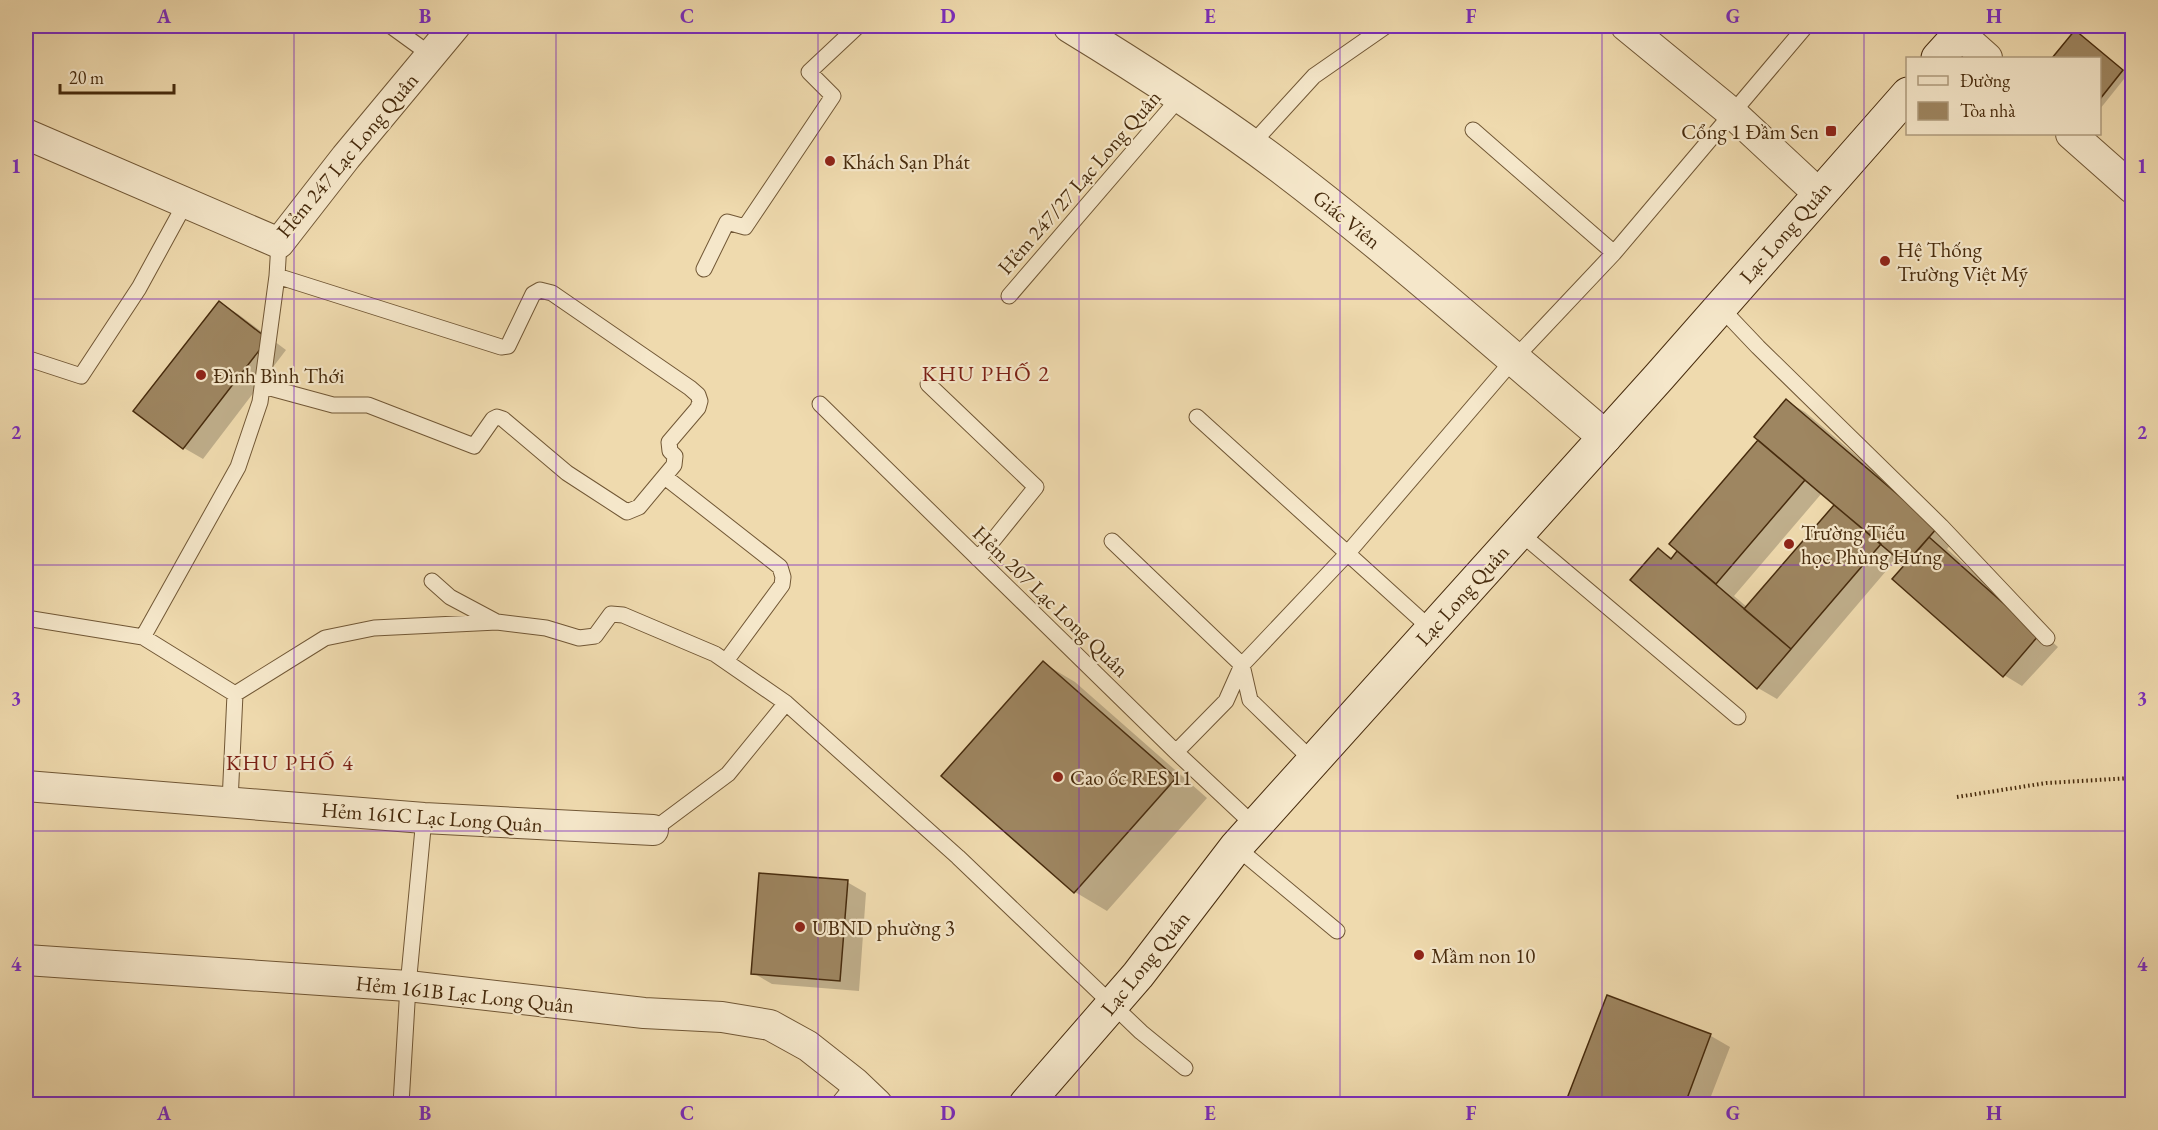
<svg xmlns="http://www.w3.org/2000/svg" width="2158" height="1130" font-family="'EB Garamond',serif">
<rect width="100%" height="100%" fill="#efdaae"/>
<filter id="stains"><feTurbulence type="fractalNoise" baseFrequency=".00333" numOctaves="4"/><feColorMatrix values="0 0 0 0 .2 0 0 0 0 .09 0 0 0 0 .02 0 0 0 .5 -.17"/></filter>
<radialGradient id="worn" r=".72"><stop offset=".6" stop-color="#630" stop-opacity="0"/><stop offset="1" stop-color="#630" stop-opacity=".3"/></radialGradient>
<path fill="#0003" fill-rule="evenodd" d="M 2075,32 L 2128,74 L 2100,109 L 2100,58 L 2054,58 Z
M 219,303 L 238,314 L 286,350 L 203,459 L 184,448 Z
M 1786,401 L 1805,412 L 1955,539 L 1947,549 L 2058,647 L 2022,686 L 2004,675 L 1907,564 L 1898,557 L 1777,699 L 1758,688 L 1658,550 L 1673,558 L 1760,440 ZM 1822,493 L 1836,505 L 1747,607 L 1734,596 Z
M 1043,663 L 1075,682 L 1207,798 L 1107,911 L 1075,892 L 943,776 Z
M 847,882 L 866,893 L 859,991 L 772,984 L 753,973 Z
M 1608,996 L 1711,1036 L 1730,1047 L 1708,1104 L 1575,1104 L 1568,1101 Z"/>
<path fill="#9e8661" stroke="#472b0d" stroke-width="1.5" d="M 2075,30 L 2123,70 L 2100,99 L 2100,58 L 2052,58 Z
M 219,301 L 268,339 L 183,449 L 133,411 Z
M 1786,399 L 1937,528 L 1905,565 L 1754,437 Z
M 1758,440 L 1805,480 L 1716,584 L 1669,544 Z
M 1834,505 L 1881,544 L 1791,649 L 1744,609 Z
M 1929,537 L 2039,635 L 2003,677 L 1892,579 Z
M 1658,548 L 1671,559 L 1677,551 L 1791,649 L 1757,689 L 1630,580 Z
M 1043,661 L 1176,778 L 1074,893 L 941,776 Z
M 759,873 L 848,880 L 840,981 L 751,974 Z
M 1607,995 L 1711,1034 L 1685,1104 L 1575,1104 L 1566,1101 Z"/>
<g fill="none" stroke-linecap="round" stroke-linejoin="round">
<defs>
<path id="service" d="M 391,26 L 431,55
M 1473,130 L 1614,253
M 1251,145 L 1314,76 L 1386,26
M 704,269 L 727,222 L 745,227 L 833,96 L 809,72 L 858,26
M 1009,296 L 1181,96
M 1720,307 L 1758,347 L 1941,526 L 2047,638
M 26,358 L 81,376 L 139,288 L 186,202
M 928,384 L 1036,487 L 978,559
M 263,386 L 333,405 L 368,405 L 474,446 L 493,419 L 497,417 L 503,419 L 567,473 L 627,512 L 639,507 L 674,465 L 675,456 L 670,451 L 669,442 L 698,408 L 700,401 L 698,395 L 690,388 L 552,293 L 540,290 L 533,294 L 508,346 L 501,347 L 277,276
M 820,404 L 1176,752 L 1255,826
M 1197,417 L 1431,629
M 665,477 L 780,567 L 783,577 L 782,585 L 726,661
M 1519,532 L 1738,717
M 1112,541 L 1242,665 L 1250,700 L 1313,761
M 432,581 L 450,597 L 495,621
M 26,618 L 143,637 L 235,694 L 325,638 L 374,628 L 497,622 L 546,628 L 579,638 L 595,636 L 611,614 L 623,615 L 715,654 L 786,703 L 958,857 L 1141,1032 L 1185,1068
M 143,637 L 238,467 L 260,402 L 277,276 L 279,243
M 1176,752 L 1226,701 L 1242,665 L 1347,554 L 1514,359 L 1614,253 L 1806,26
M 230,802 L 235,694
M 653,830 L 728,774 L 786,703
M 1236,847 L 1337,931
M 401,1104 L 408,986 L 424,818
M 838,1104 L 855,1083"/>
<path id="minor" d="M 1626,26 L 1732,113 L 1819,194
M 1959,33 L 1987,58
M 26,134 L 279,243 L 346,157 L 455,26
M 2071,134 L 2132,188
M 26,786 L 424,818 L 653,830
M 26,960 L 408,986 L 644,1013 L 722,1017 L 770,1025 L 808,1046 L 855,1083 L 877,1104"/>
<path id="tertiary" d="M 1070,26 C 1142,70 1213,116 1281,167 C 1393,252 1498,346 1605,437"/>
<path id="secondary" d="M 1938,58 L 1967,26
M 1026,1104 L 1138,975 L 1236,847 L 1659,377 L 1908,94"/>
</defs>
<use href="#service" stroke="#715735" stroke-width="17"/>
<use href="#minor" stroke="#715735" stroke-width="32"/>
<use href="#tertiary" stroke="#715735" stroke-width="35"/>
<use href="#secondary" stroke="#472b0d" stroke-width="35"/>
<path stroke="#472b0d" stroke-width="4" stroke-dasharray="1.5 3" stroke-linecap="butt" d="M 1957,797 L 2046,783 L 2132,778"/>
<use href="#service" stroke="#f5e7ca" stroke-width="15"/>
<use href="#minor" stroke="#f5e7ca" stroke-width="30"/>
<use href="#tertiary" stroke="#f5e7ca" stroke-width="33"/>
<use href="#secondary" stroke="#f5e7ca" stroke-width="33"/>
</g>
<path fill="none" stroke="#7b2cbf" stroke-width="1.5" stroke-opacity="0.55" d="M 294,26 L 294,1104M 556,26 L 556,1104M 818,26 L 818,1104M 1079,26 L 1079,1104M 1340,26 L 1340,1104M 1602,26 L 1602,1104M 1864,26 L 1864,1104M 26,299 L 2132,299M 26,565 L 2132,565M 26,831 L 2132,831"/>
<g fill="#8f2418" stroke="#f5e7ca" stroke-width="2">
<rect x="1825" y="125" width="12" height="12" rx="3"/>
<circle cx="830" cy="161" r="6"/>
<circle cx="1885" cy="261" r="6"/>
<circle cx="201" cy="375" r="6"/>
<circle cx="1789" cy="544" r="6"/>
<circle cx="1058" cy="777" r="6"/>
<circle cx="800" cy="927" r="6"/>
<circle cx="1419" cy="955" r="6"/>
</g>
<g text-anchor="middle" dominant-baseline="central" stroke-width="4.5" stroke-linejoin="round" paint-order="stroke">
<g font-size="21" fill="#472b0d" stroke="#f5e7ca" text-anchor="start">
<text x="1819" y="131" text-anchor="end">Cổng 1 Đầm Sen</text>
<text x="842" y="161">Khách Sạn Phát</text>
<text x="1897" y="249">Hệ Thống<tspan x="1897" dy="24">Trường Việt Mỹ</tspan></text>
<text x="213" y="375">Đình Bình Thới</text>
<text x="1801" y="532">Trường Tiểu<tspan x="1801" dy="24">học Phùng Hưng</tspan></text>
<text x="1070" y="777">Cao ốc RES 11</text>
<text x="812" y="927">UBND phường 3</text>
<text x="1431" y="955">Mầm non 10</text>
</g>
<g font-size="21" fill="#472b0d" stroke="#f5e7ca">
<text transform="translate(347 155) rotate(-50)">Hẻm 247 Lạc Long Quân</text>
<text transform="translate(1079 182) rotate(-49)">Hẻm 247/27 Lạc Long Quân</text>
<text transform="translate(1347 219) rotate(39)">Giác Viên</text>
<text transform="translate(1785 232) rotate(-49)">Lạc Long Quân</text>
<text transform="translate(1462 595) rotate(-48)">Lạc Long Quân</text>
<text transform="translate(1051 601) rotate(44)">Hẻm 207 Lạc Long Quân</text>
<text transform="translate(432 817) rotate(4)">Hẻm 161C Lạc Long Quân</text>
<text transform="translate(1145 963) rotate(-51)">Lạc Long Quân</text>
<text transform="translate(465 994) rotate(6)">Hẻm 161B Lạc Long Quân</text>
</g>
<g font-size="22" letter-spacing="1.5" fill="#7a1f14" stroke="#f5e7ca">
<text x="986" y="373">KHU PHỐ 2</text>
<text x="290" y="762">KHU PHỐ 4</text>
</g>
</g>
<rect width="2158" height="1130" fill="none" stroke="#efdaae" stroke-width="66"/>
<rect x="1906" y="57" width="195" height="78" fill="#f5e7ca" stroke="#af9c7e" stroke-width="1.5"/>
<rect x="1918" y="76" width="30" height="9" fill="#f5e7ca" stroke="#af9c7e" stroke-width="1.5"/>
<text x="1960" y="87" font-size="18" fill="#472b0d">Đường</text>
<rect x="1918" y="102" width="30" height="18" fill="#9e8661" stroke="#af9c7e" stroke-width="1.5"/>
<text x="1960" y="117" font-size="18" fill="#472b0d">Tòa nhà</text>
<path d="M60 84v9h114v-9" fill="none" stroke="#472b0d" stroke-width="3"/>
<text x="69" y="84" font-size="18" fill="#472b0d" stroke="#f5e7ca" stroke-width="4.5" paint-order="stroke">20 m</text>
<rect x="33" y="33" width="2092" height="1064" fill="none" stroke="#7b2cbf" stroke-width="2"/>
<g font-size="20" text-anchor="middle" font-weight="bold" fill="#7b2cbf">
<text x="164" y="23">A</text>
<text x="425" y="23">B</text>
<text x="687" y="23">C</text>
<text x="948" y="23">D</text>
<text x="1210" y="23">E</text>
<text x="1471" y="23">F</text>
<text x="1733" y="23">G</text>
<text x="1994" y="23">H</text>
<text x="16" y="173">1</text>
<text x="2142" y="173">1</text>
<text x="16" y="439">2</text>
<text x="2142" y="439">2</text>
<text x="16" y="705">3</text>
<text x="2142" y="705">3</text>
<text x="16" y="971">4</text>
<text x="2142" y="971">4</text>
<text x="164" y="1120">A</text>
<text x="425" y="1120">B</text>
<text x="687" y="1120">C</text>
<text x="948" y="1120">D</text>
<text x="1210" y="1120">E</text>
<text x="1471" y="1120">F</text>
<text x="1733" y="1120">G</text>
<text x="1994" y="1120">H</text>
</g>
<rect width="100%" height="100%" filter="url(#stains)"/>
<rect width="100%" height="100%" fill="url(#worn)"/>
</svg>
